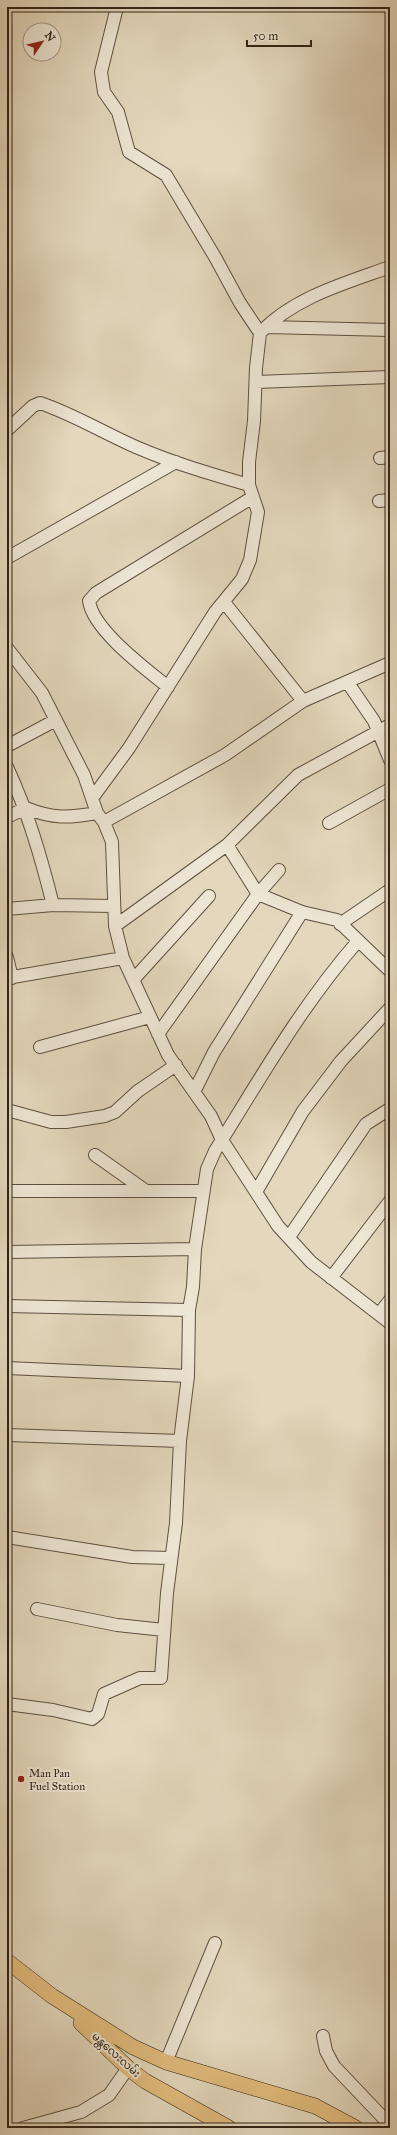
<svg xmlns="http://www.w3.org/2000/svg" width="397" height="2135" font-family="'IM FELL Great Primer','Noto Sans Myanmar',serif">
<rect width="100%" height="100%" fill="#e3d8bd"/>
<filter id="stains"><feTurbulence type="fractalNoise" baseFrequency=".005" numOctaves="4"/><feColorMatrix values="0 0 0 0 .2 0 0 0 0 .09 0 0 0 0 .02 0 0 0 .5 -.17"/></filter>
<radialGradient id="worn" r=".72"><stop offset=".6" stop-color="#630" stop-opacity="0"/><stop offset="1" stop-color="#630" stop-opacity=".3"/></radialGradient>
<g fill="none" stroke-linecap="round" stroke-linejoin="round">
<defs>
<path id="minor" d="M 117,7 L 101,72 L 104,92 L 118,112 L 129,152 L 166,175 L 215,257 L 240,303 L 260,333
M 266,327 L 390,330
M 256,382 L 390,377
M 7,430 L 33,406 L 40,403 C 73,414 104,433 136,447 C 173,463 211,474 249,485
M 380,458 L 390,457
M 379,501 L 390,500
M 7,558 L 176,462
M 224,602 L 303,701
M 7,648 L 42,693 L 84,775 L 97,813 L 104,822 L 112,842 L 115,926 L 123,958 L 168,1055 L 211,1116 L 222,1140 L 278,1226 L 311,1262 L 390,1323
M 348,683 L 374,721 L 390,760
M 168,687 C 146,669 93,630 89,601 L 96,593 L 253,497
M 7,746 L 56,720
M 7,767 C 28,812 41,857 53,905
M 93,797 L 129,748 L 215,612 L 242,579 L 250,560 L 258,512 L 249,485 L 249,462 L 254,421 L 256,368 L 260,333 C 294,297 346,283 390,267
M 7,817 L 26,808 C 53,819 69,818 97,813
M 104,822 L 225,755 L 303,701 L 390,663
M 329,823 L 390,789
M 227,845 L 258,894 L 302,912 L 337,920 L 390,971
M 7,909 L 53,905 L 114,906
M 340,924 L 390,890
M 115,926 L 227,845 L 298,775 L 390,725
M 7,957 L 12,978
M 7,978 L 123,958
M 133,980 L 209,896
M 158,1034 L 258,894 L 279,870
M 40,1047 L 150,1017
M 194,1092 L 214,1052 L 302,912
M 7,1110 L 51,1122 L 66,1122 L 105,1116 L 115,1112 L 138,1091 L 176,1065
M 95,1155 L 146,1191
M 7,1191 L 203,1191
M 256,1192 L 303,1111 L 341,1061 L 390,1008
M 289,1237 L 366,1124 L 388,1110 L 390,1111
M 7,1252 L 195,1249
M 331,1278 L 390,1201
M 7,1306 L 189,1310
M 379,1314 L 390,1300
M 7,1368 L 188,1376
M 7,1435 L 180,1441
M 7,1537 L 132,1557 L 170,1558
M 37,1609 L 117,1625 L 164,1630
M 7,1704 L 53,1710 L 92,1719 L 98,1714 L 104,1694 L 140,1678 L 161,1678 L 167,1593 L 176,1523 L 180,1441 L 188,1376 L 189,1310 L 193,1287 L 195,1249 L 207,1169 L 215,1151 C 260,1079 301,1006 358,941
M 323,2036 L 326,2051 L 334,2066 L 390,2125
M 166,2062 L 215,1943
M 23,2128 L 81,2112 L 109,2095 L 128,2068"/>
<path id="major" d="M 7,1961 L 52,1996 L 133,2047 L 166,2062 L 315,2106 L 356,2128
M 81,2023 L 128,2068 L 145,2081 L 229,2128"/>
</defs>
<use href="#minor" stroke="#5e5040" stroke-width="14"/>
<use href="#major" stroke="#312316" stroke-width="16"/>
<use href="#minor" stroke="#ede6d4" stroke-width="12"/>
<use href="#major" stroke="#e2bc7e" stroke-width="15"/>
</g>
<circle fill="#8f2418" stroke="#ede6d4" stroke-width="1.5" cx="21" cy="1779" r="4"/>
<g text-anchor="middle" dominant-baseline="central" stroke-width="4" stroke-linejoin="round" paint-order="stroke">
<g font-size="11" fill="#312316" stroke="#ede6d4" text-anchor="start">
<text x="29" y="1773">Man Pan<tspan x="29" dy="13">Fuel Station</tspan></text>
</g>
<g font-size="11" fill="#312316" stroke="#ede6d4">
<text transform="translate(116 2055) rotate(42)">မန္တလေးလမ်း</text>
</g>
</g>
<rect width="397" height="2135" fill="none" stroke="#e3d8bd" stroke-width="24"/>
<rect x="8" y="8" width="381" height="2119" fill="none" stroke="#312316" stroke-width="2"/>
<rect x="12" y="12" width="373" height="2111" fill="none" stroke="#312316"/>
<g transform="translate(42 42) rotate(55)"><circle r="19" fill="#ede6d4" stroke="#a29888"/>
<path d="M0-3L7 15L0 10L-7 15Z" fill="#8f2418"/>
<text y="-6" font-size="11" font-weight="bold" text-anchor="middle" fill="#312316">N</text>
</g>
<path d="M247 40v6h64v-6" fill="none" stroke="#312316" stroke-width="2"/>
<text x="253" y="40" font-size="12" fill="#312316" stroke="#ede6d4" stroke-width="3" paint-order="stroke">50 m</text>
<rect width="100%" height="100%" filter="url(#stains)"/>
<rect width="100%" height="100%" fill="url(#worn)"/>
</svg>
